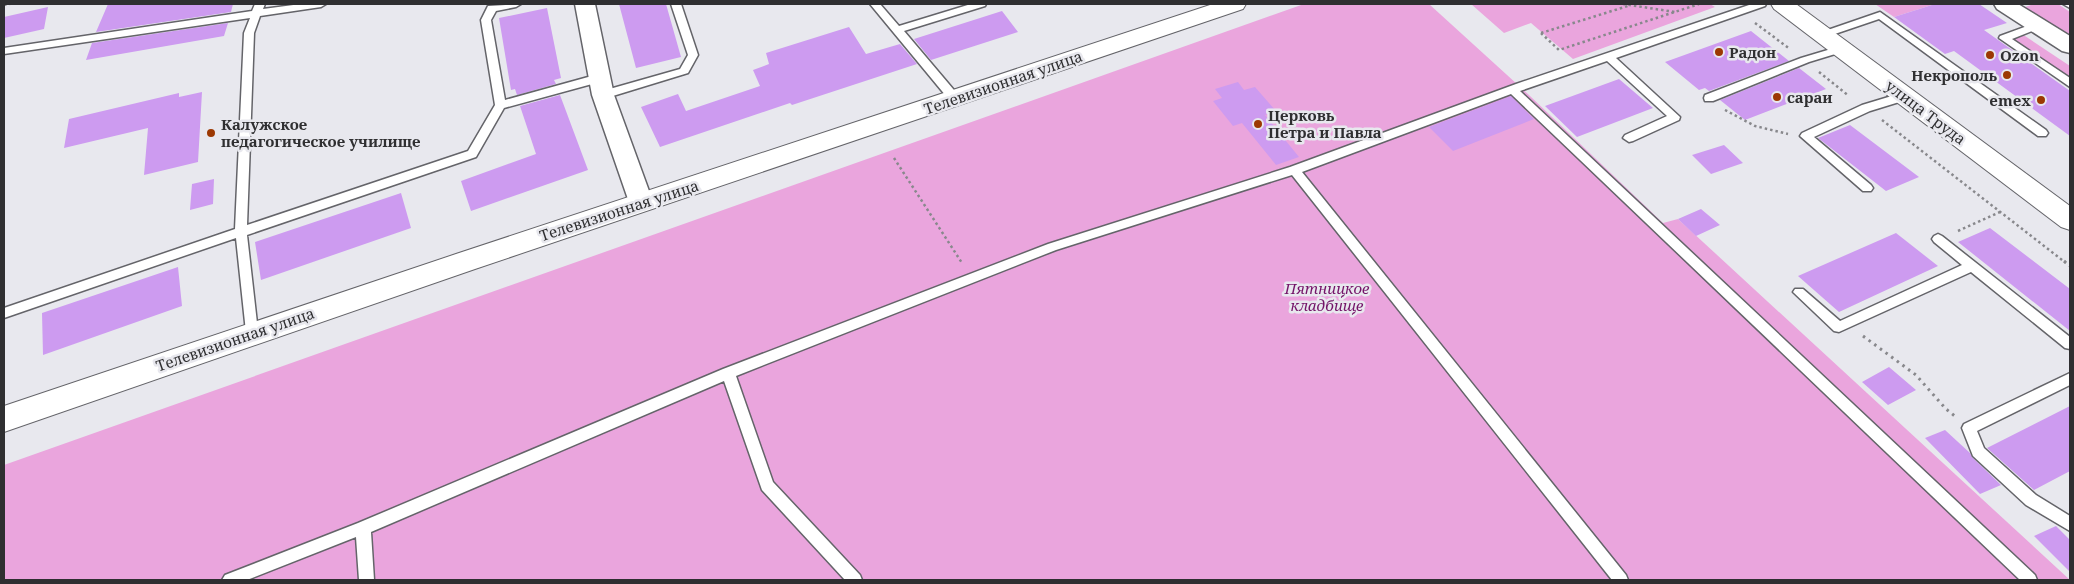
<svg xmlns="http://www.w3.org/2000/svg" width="2074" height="584" font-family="'Noto Serif',serif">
<rect width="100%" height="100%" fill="#e8e8ee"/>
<path fill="#eaa5dd" d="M 1304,4 L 1429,4 L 1530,96 L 1663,223 L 1678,219 L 2070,580 L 4,580 L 4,465 Z
M 1471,4 L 1710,4 L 1715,7 L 1573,59 L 1531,23 L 1504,33 Z
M 1875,4 L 1935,4 L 1894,17 Z
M 2034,4 L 2058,4 L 2070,12 L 2070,36 L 2025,7 Z
M 2022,34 L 2070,66 L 2070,78 L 2011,39 Z"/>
<path fill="#cd9bf0" d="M 108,4 L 233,4 L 231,12 L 96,32 Z
M 619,4 L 666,4 L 681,57 L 636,68 Z
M 1935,4 L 1979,4 L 2007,23 L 1984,30 L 2070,91 L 2070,136 L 1954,51 L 1945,54 L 1894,17 Z
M 48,7 L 44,29 L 4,38 L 4,17 Z
M 547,8 L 561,78 L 554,80 L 556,84 L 517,95 L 515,89 L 511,90 L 499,18 Z
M 1002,11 L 1018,32 L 931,60 L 914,39 Z
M 228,23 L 224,36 L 86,60 L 92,43 Z
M 849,27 L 866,54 L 900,44 L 917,64 L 792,105 L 790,103 L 660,147 L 641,107 L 678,94 L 686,111 L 760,86 L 753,70 L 769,64 L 766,53 Z
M 1751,31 L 1789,61 L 1709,91 L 1705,88 L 1699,90 L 1665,62 Z
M 1799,68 L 1826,89 L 1745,120 L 1720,100 Z
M 1619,79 L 1653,108 L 1577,137 L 1545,106 Z
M 1238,82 L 1244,90 L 1255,87 L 1276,111 L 1265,115 L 1299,157 L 1276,165 L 1242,123 L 1233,126 L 1213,101 L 1222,98 L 1215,89 Z
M 202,92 L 198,162 L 144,175 L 148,128 L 64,148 L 69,119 L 179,93 L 179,97 Z
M 560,95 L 588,170 L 471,211 L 461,181 L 536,154 L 520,106 Z
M 1511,96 L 1534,119 L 1453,151 L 1429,127 Z
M 1850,125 L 1919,177 L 1886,191 L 1818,138 Z
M 1724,145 L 1743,163 L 1711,174 L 1692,155 Z
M 214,179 L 213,204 L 190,210 L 192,184 Z
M 401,193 L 411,228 L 261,280 L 255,242 Z
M 1701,209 L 1720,225 L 1696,236 L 1678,219 Z
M 1990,228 L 2070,289 L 2070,331 L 1958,242 Z
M 1896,233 L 1938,266 L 1839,312 L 1798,276 Z
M 178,267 L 182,306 L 43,355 L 42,313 Z
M 1889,367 L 1916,390 L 1888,405 L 1862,382 Z
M 2070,406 L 2070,471 L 2034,490 L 1987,448 Z
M 1945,430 L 1970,453 L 1972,457 L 2001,485 L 1980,494 L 1925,438 Z
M 2056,526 L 2070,540 L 2070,572 L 2034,536 Z"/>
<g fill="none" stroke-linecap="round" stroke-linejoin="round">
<defs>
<path id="service" d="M 255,4 L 265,4 L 263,9 L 301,4 L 326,4 L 321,7 L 260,16 L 254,33 L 247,225 L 468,151 L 495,105 L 481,20 L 488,6 L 521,4 L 516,7 L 496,11 L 491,20 L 505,100 L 599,74 L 604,78 L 603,81 L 504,108 L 476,157 L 247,235 L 258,332 L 257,336 L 252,337 L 247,336 L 246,332 L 236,238 L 4,318 L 4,308 L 235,229 L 244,33 L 250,18 L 4,54 L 4,48 L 252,11 Z
M 671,4 L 681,4 L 698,55 L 688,73 L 603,99 L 599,98 L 598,95 L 599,92 L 680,69 L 688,55 Z
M 870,4 L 880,4 L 899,26 L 971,4 L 986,4 L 985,6 L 904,31 L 959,96 L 960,99 L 959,102 L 951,102 Z
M 1752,4 L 1766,4 L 1765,6 L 1616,58 L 1680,117 L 1679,120 L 1633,141 L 1629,142 L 1623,138 L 1625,135 L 1667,116 L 1607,61 L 1520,91 L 2035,575 L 2037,580 L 2020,580 L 1511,94 L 1302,172 L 1626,575 L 1628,580 L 1612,580 L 1292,175 L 1056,250 L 736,376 L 773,482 L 860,575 L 862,580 L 845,580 L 762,490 L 724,381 L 371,532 L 374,580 L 359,580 L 356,537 L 247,580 L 222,580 L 225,575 L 358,523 L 723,369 L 1048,244 L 1290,167 L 1516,84 Z
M 2063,4 L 2070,4 L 2070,8 Z
M 1880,12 L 2046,130 L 2048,133 L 2046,136 L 2038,136 L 1879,19 L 1823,38 L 1818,35 L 1819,33 Z
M 2038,22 L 2042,23 L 2042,27 L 2012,39 L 2070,78 L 2070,87 L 1999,38 L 2000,36 Z
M 1841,46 L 1845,47 L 1846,49 L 1845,51 L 1809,62 L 1713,101 L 1705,101 L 1704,98 L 1705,95 L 1801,58 Z
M 1905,92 L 1910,96 L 1909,99 L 1870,111 L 1814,137 L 1871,185 L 1873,188 L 1871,191 L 1863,191 L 1800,136 L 1802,133 L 1862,105 Z
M 1938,234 L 1942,236 L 2070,337 L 2070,349 L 2065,348 L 1971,272 L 1839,332 L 1834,331 L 1793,292 L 1795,289 L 1803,289 L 1840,321 L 1962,265 L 1934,242 L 1932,239 L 1934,236 Z
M 2070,373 L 2070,385 L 1977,431 L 1984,448 L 2036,495 L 2070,516 L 2070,531 L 2026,505 L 1973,456 L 1962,428 L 1964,424 Z"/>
<path id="minor" d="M 575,4 L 595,4 L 614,95 L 653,202 L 650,208 L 641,211 L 632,208 L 629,202 L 592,95 Z
M 1994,4 L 2018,4 L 2070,36 L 2070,53 L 2062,51 L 1997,9 Z"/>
<path id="tertiary" d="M 1771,4 L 1796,4 L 2070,206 L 2070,230 L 2061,227 L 1774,9 Z"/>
<path id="secondary" d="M 1213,4 L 1246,4 L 1243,9 L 475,269 L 4,432 L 4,406 L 456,254 Z"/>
</defs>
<use href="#service" stroke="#646469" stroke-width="3"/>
<use href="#minor" stroke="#646469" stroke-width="3"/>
<use href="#tertiary" stroke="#646469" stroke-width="2"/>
<use href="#secondary" stroke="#646469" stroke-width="2"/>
<path stroke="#88888c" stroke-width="2.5" stroke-dasharray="2.5 3" stroke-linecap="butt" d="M 1623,4 L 1675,12
M 4,5 L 10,4
M 1755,23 L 1790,49
M 1541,33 L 1559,50 L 1699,4
M 1541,33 L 1628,6
M 1819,72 L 1849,96
M 1725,110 L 1755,126 L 1788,134
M 1882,120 L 2066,263
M 894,158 L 962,263
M 1958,231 L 2000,212"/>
<path stroke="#88888c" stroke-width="3" stroke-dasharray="2.5 4.5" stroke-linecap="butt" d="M 2064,261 L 2070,266
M 1863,336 L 1916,375 L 1946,409 L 1956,417"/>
<use href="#service" fill="#fff" fill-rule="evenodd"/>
<use href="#minor" fill="#fff" fill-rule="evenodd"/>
<use href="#tertiary" fill="#fff" fill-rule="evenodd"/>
<use href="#secondary" fill="#fff" fill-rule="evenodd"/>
</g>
<g fill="#9c3802" stroke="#e8e8ee" stroke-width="2">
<circle cx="1719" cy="52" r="5"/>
<circle cx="1990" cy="55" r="5"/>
<circle cx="2007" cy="75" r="5"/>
<circle cx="1777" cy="97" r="5"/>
<circle cx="2041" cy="100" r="5"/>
<circle cx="1258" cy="124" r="5"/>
<circle cx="211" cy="133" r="5"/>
</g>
<g text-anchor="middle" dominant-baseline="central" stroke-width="5" stroke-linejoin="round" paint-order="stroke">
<g font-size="15" font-weight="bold" fill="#2f2f31" stroke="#e8e8ee" text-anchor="start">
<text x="1729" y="52">Радон</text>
<text x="2000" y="55">Ozon</text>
<text x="1997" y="75" text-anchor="end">Некрополь</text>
<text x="1787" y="97">сараи</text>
<text x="2031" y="100" text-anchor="end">emex</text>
<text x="1268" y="115">Церковь<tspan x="1268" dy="17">Петра и Павла</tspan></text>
<text x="221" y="124">Калужское<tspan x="221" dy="17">педагогическое училище</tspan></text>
</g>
<g font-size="15" fill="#2f2f31" stroke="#e8e8ee">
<text transform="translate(1003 82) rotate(-19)">Телевизионная улица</text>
<text transform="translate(1926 112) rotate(37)">улица Труда</text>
<text transform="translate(619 210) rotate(-18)">Телевизионная улица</text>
<text transform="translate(235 339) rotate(-19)">Телевизионная улица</text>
</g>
<g font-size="15" font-style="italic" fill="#741469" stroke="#e8e8ee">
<text x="1327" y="288">Пятницкое<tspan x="1327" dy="17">кладбище</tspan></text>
</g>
</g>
<rect width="2074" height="584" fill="none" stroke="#2f2f31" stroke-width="10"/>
</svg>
